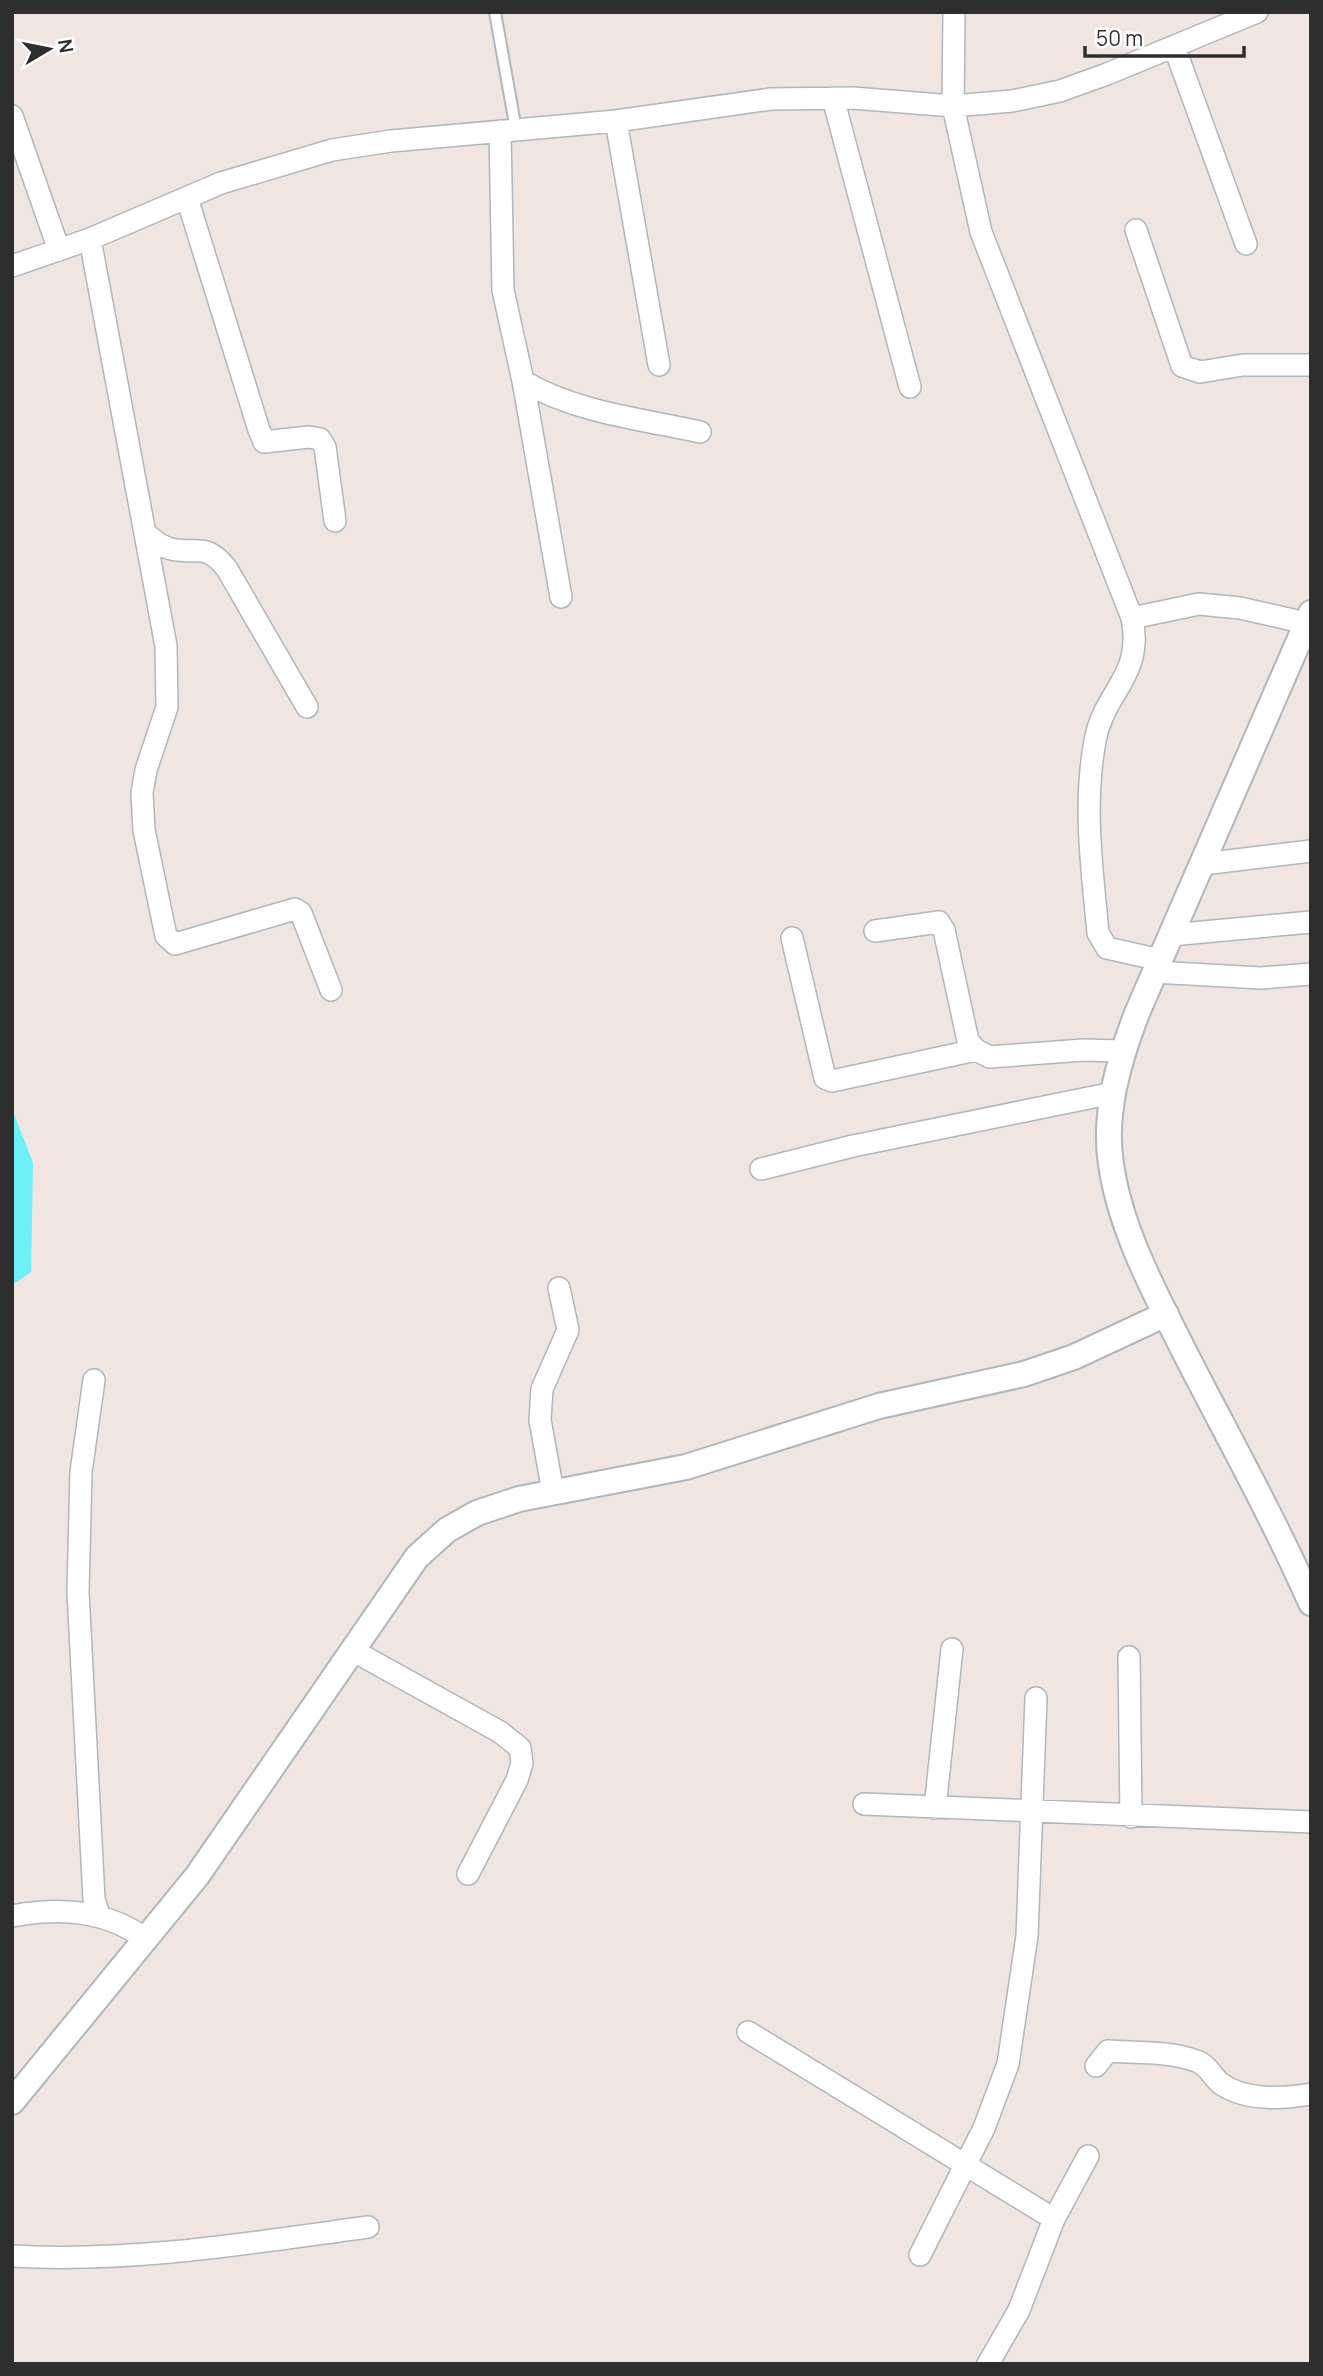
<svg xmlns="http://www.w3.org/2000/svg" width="1323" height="2376" font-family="Manrope,sans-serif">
<rect width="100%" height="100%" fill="#f0e5e0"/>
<path fill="#6df0f7" d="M 12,1109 L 33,1163 L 31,1272 L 12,1285 Z"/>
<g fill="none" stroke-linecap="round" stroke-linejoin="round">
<defs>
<path id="service" d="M 495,12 L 516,130"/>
<path id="minor" d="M 954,12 L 953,106 L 981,232 L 1132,618 C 1144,677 1104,690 1095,741 C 1083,806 1092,868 1098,933 L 1107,948 L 1160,960
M 1174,46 L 1246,244
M 833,98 L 910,387
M 12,116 L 59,250
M 616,121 L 659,365
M 500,131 L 503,290 L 523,381 C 574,412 641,419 700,432
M 187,198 L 259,430 L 264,442 L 309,437 L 320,439 L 325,447 L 335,521
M 1136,230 L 1182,366 L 1200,372 L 1243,365 L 1311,365
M 90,239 L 166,646 L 167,707 L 146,770 L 142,793 L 144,830 L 166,936 L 175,944 L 295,909 L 301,913 L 331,990
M 12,266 L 90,239 L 221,183 L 332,150 L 391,141 L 616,121 L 771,99 L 853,98 L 953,106 L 1012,101 L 1060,91 L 1107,74 L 1257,12
M 523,381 L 561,597
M 146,534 C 154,540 161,547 171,549 C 199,555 206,542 227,569 L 307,707
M 1132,618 L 1199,604 L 1240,608 L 1306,623
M 1203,864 L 1311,851
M 875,931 L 939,922 L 944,930 L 968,1041 L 976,1050 L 990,1057 L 1083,1050 L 1122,1051
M 1171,935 L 1311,922
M 792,938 L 825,1078 L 832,1081 L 976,1050
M 1154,972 L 1261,978 L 1311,974
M 761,1169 L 853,1146 L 1113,1093
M 94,1380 L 81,1472 L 78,1592 L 94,1899 L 99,1915
M 553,1492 L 540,1420 L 542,1389 L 568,1330 L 559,1288
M 352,1650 L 500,1732 L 520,1748 L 522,1763 L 517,1780 L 468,1874
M 1129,1657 L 1131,1817
M 864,1804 L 1311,1822
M 935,1808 L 952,1649
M 12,1916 C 61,1907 105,1910 146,1939
M 748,2032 L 1054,2219
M 1096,2066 L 1108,2051 C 1136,2053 1170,2051 1196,2061 C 1207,2064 1212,2076 1220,2083 C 1244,2101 1283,2099 1311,2094
M 920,2255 L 984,2128 L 1008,2064 L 1027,1936 L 1036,1698
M 12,2256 C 131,2263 250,2243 368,2227
M 988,2364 L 1019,2310 L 1054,2219 L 1088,2156"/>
<path id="tertiary" d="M 1311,613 L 1137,1013 C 1119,1060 1103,1113 1111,1164 C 1120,1229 1155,1293 1184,1351 C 1227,1435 1273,1517 1311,1603
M 12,2102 L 197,1876 L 417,1557 L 447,1530 L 477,1513 L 519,1499 L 686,1467 L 879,1406 L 1024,1374 L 1074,1357 L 1166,1314"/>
</defs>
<use href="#service" stroke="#b0b6be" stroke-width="14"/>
<use href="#minor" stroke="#b0b6be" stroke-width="24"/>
<use href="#tertiary" stroke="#b0b6be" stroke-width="28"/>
<use href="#service" stroke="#fff" stroke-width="10"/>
<use href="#minor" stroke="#fff" stroke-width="21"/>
<use href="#tertiary" stroke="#fff" stroke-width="24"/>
</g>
<rect width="1323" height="2376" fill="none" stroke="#2e2e2e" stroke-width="28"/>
<g transform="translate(49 49) rotate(80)" stroke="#ffffff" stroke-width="5" paint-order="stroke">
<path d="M0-5L12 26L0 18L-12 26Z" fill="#2e2e2e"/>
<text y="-10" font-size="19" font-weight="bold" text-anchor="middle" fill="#2e2e2e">N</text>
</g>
<path d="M1085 46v10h159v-10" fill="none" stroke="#2e2e2e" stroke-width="3.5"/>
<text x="1096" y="46" font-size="21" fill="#2e2e2e" stroke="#ffffff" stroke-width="5" paint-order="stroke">50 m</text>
</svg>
